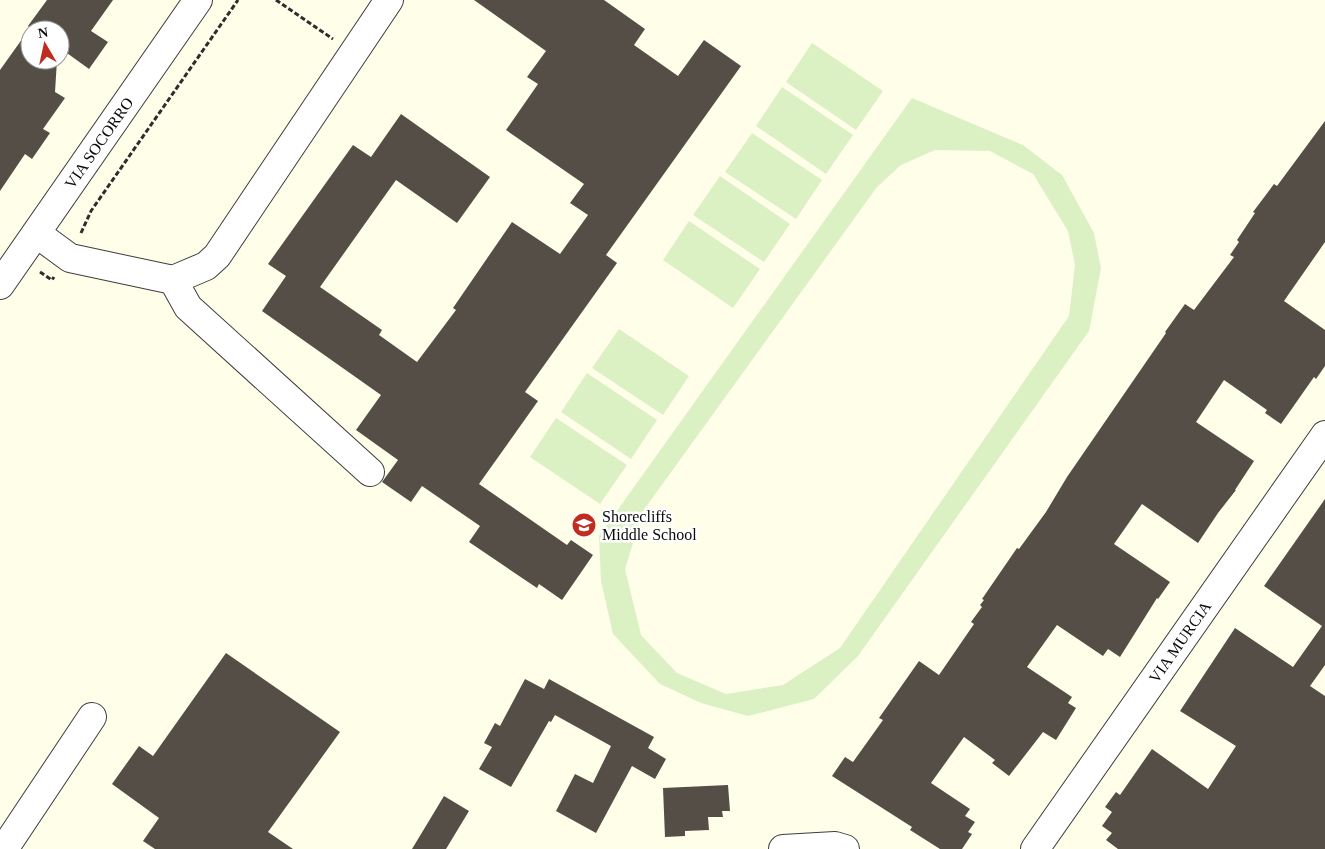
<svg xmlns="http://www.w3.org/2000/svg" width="1325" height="849" font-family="'Times New Roman',serif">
<rect width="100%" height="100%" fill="#fffee9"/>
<path fill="#dbf1c4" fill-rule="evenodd" d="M 812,43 L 883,91 L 856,130 L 786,82 Z
M 782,87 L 853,135 L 826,174 L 756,126 Z
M 912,98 L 1023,145 L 1062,175 L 1094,233 L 1101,268 L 1089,331 L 858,656 L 814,699 L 748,716 L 701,703 L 660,684 L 613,634 L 601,581 L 599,536 ZM 935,150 L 990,151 L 1033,174 L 1068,231 L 1075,265 L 1069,316 L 840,648 L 783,685 L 726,694 L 677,673 L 641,635 L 625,569 L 643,511 L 877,187 L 901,165 Z
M 752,133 L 822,180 L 796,219 L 725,172 Z
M 720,176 L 790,224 L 764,262 L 693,215 Z
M 689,221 L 760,269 L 733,308 L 663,260 Z
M 619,329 L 689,376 L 663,415 L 592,368 Z
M 587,373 L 657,420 L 631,459 L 561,412 Z
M 556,418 L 627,465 L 600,504 L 530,457 Z"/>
<path fill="#544e47" d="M 47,0 L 113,0 L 91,31 L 108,42 L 89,69 L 60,48 L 60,30 L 30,30 L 30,60 L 57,60 L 55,92 L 65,98 L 43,129 L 50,133 L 32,159 L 25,154 L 0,191 L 0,70 L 30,28 L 28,26 Z
M 474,0 L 604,0 L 645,29 L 634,45 L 678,76 L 704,40 L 741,66 L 606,255 L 617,263 L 525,392 L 538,401 L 479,484 L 567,545 L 571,540 L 593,555 L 562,600 L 539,584 L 537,588 L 469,542 L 480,526 L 422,486 L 411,502 L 382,482 L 398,460 L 356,430 L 381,395 L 262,311 L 286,276 L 268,264 L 353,145 L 371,157 L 401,114 L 490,177 L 457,223 L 396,180 L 320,287 L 382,330 L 379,335 L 417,362 L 456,310 L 453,308 L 512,222 L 560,254 L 588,215 L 570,203 L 584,184 L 506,130 L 538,84 L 527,77 L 546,51 Z
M 1325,121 L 1325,242 L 1284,301 L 1325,330 L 1325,366 L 1316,379 L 1314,377 L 1281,424 L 1265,413 L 1267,410 L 1224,380 L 1196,422 L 1254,461 L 1235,490 L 1236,490 L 1218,513 L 1198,543 L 1142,504 L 1114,544 L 1170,582 L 1158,599 L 1157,598 L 1120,657 L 1108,649 L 1103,656 L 1057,625 L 1027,667 L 1072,697 L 1068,703 L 1076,708 L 1056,740 L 1043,732 L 1009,776 L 992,763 L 995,760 L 964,737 L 931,783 L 970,809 L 965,816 L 975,822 L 968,832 L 972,834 L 962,849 L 940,849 L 910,830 L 912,827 L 832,776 L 845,757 L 853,762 L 883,720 L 879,718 L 919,661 L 939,675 L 974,624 L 971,622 L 982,607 L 980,605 L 984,600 L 982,599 L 1017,548 L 1019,549 L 1046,512 L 1067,477 L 1166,333 L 1165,332 L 1185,304 L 1194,310 L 1234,257 L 1230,255 L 1239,242 L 1237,240 L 1255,213 L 1253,212 L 1274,184 L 1277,186 Z
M 1325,499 L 1325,665 L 1310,686 L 1325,696 L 1325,849 L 1118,849 L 1106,840 L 1112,833 L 1102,826 L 1112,812 L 1105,807 L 1116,792 L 1120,795 L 1152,749 L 1208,789 L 1236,746 L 1180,711 L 1235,628 L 1293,667 L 1322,626 L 1264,586 Z
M 226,653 L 340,732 L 268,832 L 293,849 L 155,849 L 143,841 L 159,818 L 112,784 L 139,746 L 153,756 Z
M 525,679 L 544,689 L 549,679 L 654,737 L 648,748 L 666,759 L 655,779 L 632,766 L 596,833 L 556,811 L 575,774 L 593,783 L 611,746 L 555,715 L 551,722 L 549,721 L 511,787 L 479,769 L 492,747 L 484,743 L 495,723 L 500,726 Z
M 728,785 L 730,811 L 722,811 L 723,817 L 708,817 L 709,830 L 685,831 L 685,836 L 665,837 L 663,788 Z
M 444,796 L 469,811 L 446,849 L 412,849 Z"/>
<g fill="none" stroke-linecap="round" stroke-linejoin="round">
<defs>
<path id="minor" d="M 36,233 L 70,258 L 173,280 L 206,266 L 217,256 L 389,0
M 173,280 L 188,307 L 370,472
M 0,285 L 198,0
M 4,849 L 92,717
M 783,849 L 835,846 L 845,849
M 1035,849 L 1325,435"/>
</defs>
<use href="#minor" stroke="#3e3e3e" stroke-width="30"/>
<path stroke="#2d2d2d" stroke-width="3" stroke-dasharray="5 2.5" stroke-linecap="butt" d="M 276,0 L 333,39
M 81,233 L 91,211 L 238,0
M 40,272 L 52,280 L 54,277"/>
<use href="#minor" stroke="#fff" stroke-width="28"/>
</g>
<defs>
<symbol id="school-disc" viewBox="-11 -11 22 22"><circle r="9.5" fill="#c02d1e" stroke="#fff"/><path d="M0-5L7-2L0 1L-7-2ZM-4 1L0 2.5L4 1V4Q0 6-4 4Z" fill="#fff"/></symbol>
</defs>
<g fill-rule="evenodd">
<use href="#school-disc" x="570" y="511" width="28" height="28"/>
</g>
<g text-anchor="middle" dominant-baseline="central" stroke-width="5" stroke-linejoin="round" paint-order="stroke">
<g font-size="16" fill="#0b0b0b" stroke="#fff">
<text transform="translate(99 143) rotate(-55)">VIA SOCORRO</text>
<text transform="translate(1180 642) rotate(-55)">VIA MURCIA</text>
</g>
<g font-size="16" fill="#0b0b0b" stroke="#fff" text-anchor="start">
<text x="602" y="516">Shorecliffs<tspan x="602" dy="18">Middle School</tspan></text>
</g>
</g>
<g transform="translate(45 45) rotate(351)"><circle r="24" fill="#ffffff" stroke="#9d9d9d"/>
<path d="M0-4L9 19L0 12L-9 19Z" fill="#c02d1e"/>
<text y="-8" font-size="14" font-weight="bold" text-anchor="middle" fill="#0b0b0b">N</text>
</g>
</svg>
